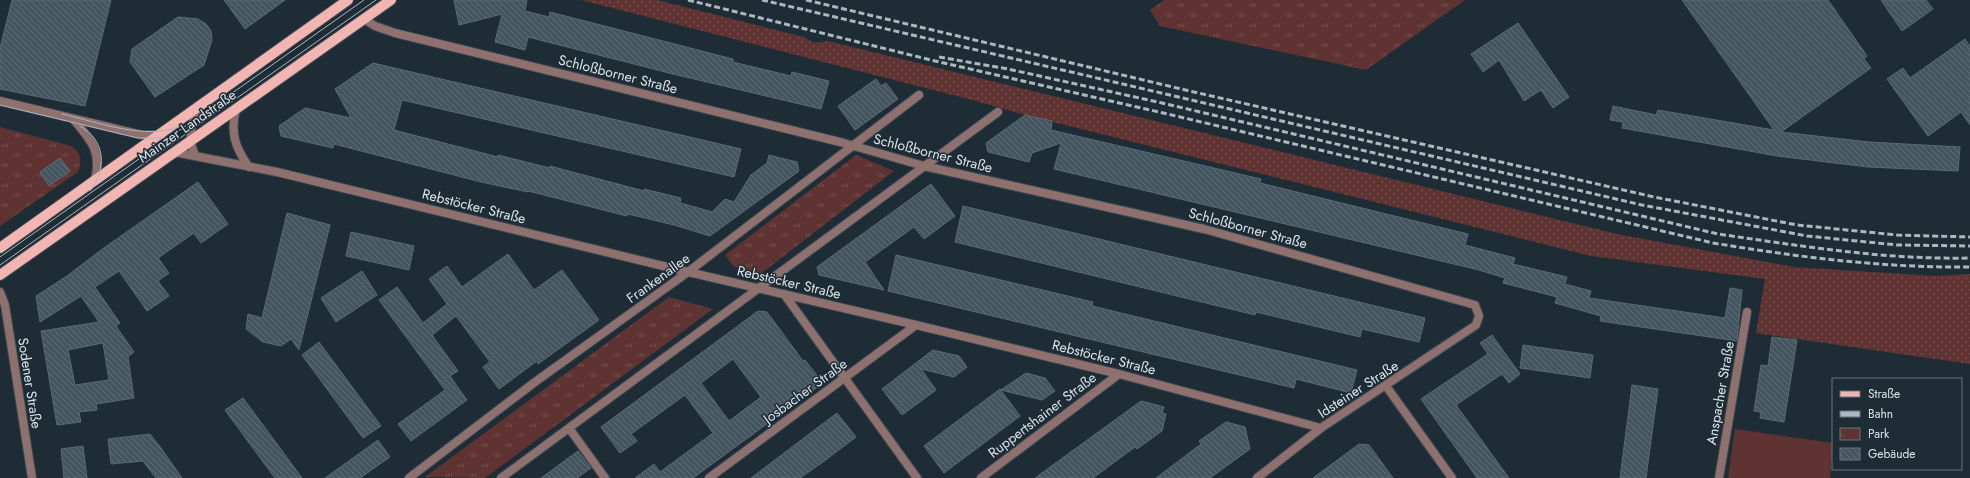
<svg xmlns="http://www.w3.org/2000/svg" width="1970" height="478" font-family="Jost,sans-serif">
<defs>
<pattern id="grass-dots" width="8" height="8" patternUnits="userSpaceOnUse"><rect width="8" height="8" fill="#5f3332"/><path d="M2 2h.1M6 6h.1" fill="none" stroke="#755050" stroke-width="1.8" stroke-linecap="round"/></pattern>
<pattern id="park-tufts" width="24" height="20" patternUnits="userSpaceOnUse"><rect width="24" height="20" fill="#5f3332"/><path d="M3 7l-1-3M5 7V3M7 7l1-3M15 17l-1-3M17 17v-4M19 17l1-3" fill="none" stroke="#755050"/></pattern>
<pattern id="building-back-hatch" width="6" height="6" patternUnits="userSpaceOnUse"><rect width="6" height="6" fill="#45555f"/><path d="M-1 5l2 2M0 0l6 6M5-1l2 2" fill="none" stroke="#5f6d76"/></pattern>
</defs>
<rect width="100%" height="100%" fill="#1e2c35"/>
<path fill="url(#grass-dots)" d="M 581,0 L 657,0 L 804,37 C 812,44 818,43 828,41 L 1617,234 L 1794,267 L 1935,276 L 1970,274 L 1970,364 L 1756,333 L 1765,279 L 1591,256 L 1025,115 L 976,101 Z"/>
<path fill="url(#park-tufts)" d="M 1164,0 L 1465,0 L 1366,70 L 1160,26 L 1150,10 Z
M 0,127 L 71,146 C 82,153 82,160 78,172 L 0,226 Z
M 856,155 L 894,171 L 758,276 L 733,266 L 725,255 Z
M 669,297 L 713,309 L 485,478 L 425,477 Z"/>
<path fill="#5f3332" d="M 1735,429 L 1833,443 L 1830,478 L 1728,478 Z"/>
<path fill="url(#building-back-hatch)" stroke="#5a6a75" fill-rule="evenodd" d="M 12,0 L 111,0 L 85,106 L 0,89 L 0,48 Z
M 224,0 L 285,0 L 245,29 Z
M 454,0 L 527,0 L 525,11 L 549,17 L 550,12 L 733,59 L 733,62 L 791,76 L 792,72 L 829,81 L 821,109 L 677,75 L 528,37 L 525,50 L 495,42 L 502,14 L 459,25 Z
M 1682,0 L 1828,0 L 1867,56 L 1864,59 L 1871,68 L 1781,132 L 1869,142 L 1960,147 L 1958,171 L 1868,167 L 1777,156 L 1622,128 L 1623,122 L 1610,120 L 1613,106 L 1656,115 L 1658,110 L 1774,130 Z
M 1881,0 L 1926,0 L 1933,9 L 1902,31 Z
M 178,17 L 198,19 L 206,24 L 211,31 L 212,40 L 204,65 L 155,97 L 130,62 L 132,49 Z
M 1518,23 L 1569,97 L 1553,108 L 1541,90 L 1524,101 L 1499,60 L 1483,72 L 1471,54 Z
M 1965,39 L 1970,46 L 1970,125 L 1961,112 L 1928,136 L 1887,79 L 1903,68 L 1910,78 Z
M 373,63 L 741,149 L 734,177 L 402,100 L 394,130 L 498,157 L 498,155 L 550,168 L 550,166 L 644,191 L 644,189 L 681,198 L 680,203 L 702,209 L 712,212 L 725,199 L 734,202 L 751,175 L 767,163 L 769,155 L 797,162 L 799,171 L 710,236 L 674,225 L 628,214 L 627,216 L 528,191 L 528,192 L 481,182 L 334,144 L 333,148 L 281,136 L 279,126 L 305,108 L 351,118 L 335,89 Z
M 876,79 L 881,86 L 886,83 L 898,99 L 855,130 L 838,106 Z
M 1025,115 L 1052,121 L 1051,130 L 1261,179 L 1260,183 L 1468,234 L 1465,245 L 1515,258 L 1513,264 L 1567,277 L 1565,284 L 1591,291 L 1589,298 L 1725,318 L 1730,288 L 1742,290 L 1737,341 L 1600,321 L 1601,316 L 1555,303 L 1557,297 L 1503,283 L 1505,278 L 1479,270 L 1054,169 L 1061,143 L 1032,153 L 1029,162 L 988,152 L 986,143 Z
M 60,158 L 70,171 L 49,186 L 40,172 Z
M 198,182 L 228,224 L 201,243 L 194,233 L 158,258 L 169,273 L 158,281 L 169,296 L 147,311 L 119,271 L 95,287 L 120,323 L 116,326 L 134,352 L 128,357 L 134,398 L 96,404 L 97,410 L 79,412 L 81,422 L 57,425 L 41,331 L 99,322 L 81,296 L 40,322 L 36,296 L 67,276 L 101,250 ZM 103,343 L 109,380 L 75,385 L 68,350 Z
M 931,184 L 955,216 L 924,239 L 914,227 L 865,262 L 884,290 L 819,275 L 817,267 Z
M 963,206 L 1425,318 L 1419,342 L 1362,329 L 1360,337 L 1256,312 L 1255,315 L 955,242 Z
M 287,213 L 330,225 L 299,350 L 291,339 L 281,346 L 263,342 L 246,329 L 248,314 L 262,318 Z
M 351,232 L 414,246 L 409,270 L 346,256 Z
M 508,254 L 534,290 L 562,270 L 599,320 L 538,364 L 537,361 L 499,389 L 483,367 L 490,362 L 456,316 L 432,335 L 458,371 L 450,376 L 467,400 L 411,441 L 398,424 L 445,390 L 379,300 L 397,287 L 423,323 L 447,304 L 429,279 L 447,266 L 462,287 Z
M 896,255 L 1093,302 L 1092,306 L 1357,370 L 1351,393 L 1296,379 L 1294,388 L 888,291 Z
M 362,271 L 377,295 L 336,322 L 321,298 Z
M 758,311 L 767,312 L 803,361 L 805,360 L 823,383 L 693,478 L 635,478 L 654,464 L 660,472 L 713,433 L 685,395 L 631,434 L 637,441 L 620,453 L 601,427 ZM 733,359 L 761,397 L 729,421 L 701,383 Z
M 1492,335 L 1520,374 L 1509,383 L 1502,374 L 1456,405 L 1509,478 L 1477,478 L 1421,399 L 1488,354 L 1480,343 Z
M 1772,337 L 1797,340 L 1784,422 L 1760,418 L 1761,412 L 1754,411 L 1761,365 L 1768,366 Z
M 319,342 L 381,426 L 363,438 L 302,355 Z
M 1523,345 L 1593,355 L 1590,378 L 1520,368 Z
M 933,350 L 959,356 L 967,367 L 954,377 L 921,369 L 936,390 L 902,415 L 882,389 Z
M 1026,373 L 1045,378 L 1055,391 L 1042,400 L 1001,390 Z
M 1632,385 L 1658,389 L 1646,478 L 1620,478 Z
M 1000,389 L 1020,416 L 944,473 L 924,446 Z
M 243,398 L 263,425 L 302,478 L 275,478 L 266,466 L 225,410 Z
M 1141,401 L 1164,407 L 1162,413 L 1166,414 L 1162,431 L 1137,449 L 1135,447 L 1093,478 L 1035,478 Z
M 837,413 L 856,437 L 823,462 L 800,478 L 751,478 Z
M 1226,422 L 1245,427 L 1250,449 L 1210,478 L 1156,478 L 1201,444 L 1199,441 Z
M 150,434 L 161,448 L 182,478 L 156,478 L 143,461 L 111,464 L 108,439 Z
M 378,440 L 390,457 L 360,478 L 325,478 Z
M 1359,444 L 1369,445 L 1393,478 L 1313,478 Z
M 83,446 L 87,478 L 64,478 L 61,449 Z
M 578,451 L 591,468 L 577,478 L 541,478 Z"/>
<g fill="none" stroke-linecap="round" stroke-linejoin="round">
<defs>
<path id="minor" d="M 364,19 L 375,26 L 395,33 L 840,142 L 924,166 L 1204,229 L 1475,305 L 1479,316 L 1476,325 L 1321,428 L 1257,478
M 0,101 L 142,135 L 158,135
M 236,109 C 230,132 235,148 249,167
M 73,119 C 91,140 102,151 95,180
M 174,152 L 277,172 L 688,272 L 916,325 L 1119,374 L 1321,428
M 195,155 C 187,138 191,123 199,106
M 0,292 L 5,305 L 32,478
M 784,294 L 917,478
M 1386,386 L 1452,478
M 569,428 L 605,478
M 409,478 L 535,382 L 688,272 L 919,95
M 501,478 L 998,112
M 709,478 L 916,325
M 981,478 L 1119,374
M 1719,478 L 1747,312"/>
<path id="primary" d="M 0,248 L 348,0
M 0,275 L 391,0"/>
</defs>
<use href="#minor" stroke="#3c4952" stroke-width="10"/>
<use href="#primary" stroke="#3c4952" stroke-width="12"/>
<use href="#minor" stroke="#8e706e" stroke-width="8"/>
<use href="#primary" stroke="#f3b5b2" stroke-width="10"/>
<path stroke="#adb7be" stroke-width="1" d="M 0,105 L 138,138 L 168,138
M 62,114 C 98,122 146,141 181,126
M 80,126 C 106,140 107,170 90,191
M 0,257 L 364,0
M 0,265 L 376,0"/>
<path stroke="#adb7be" stroke-width="3" stroke-dasharray="6 3" stroke-linecap="butt" d="M 688,0 L 935,61 L 1159,112 L 1713,243 C 1798,257 1883,268 1970,267
M 762,0 L 1642,205 L 1807,236 L 1897,245 L 1970,246
M 806,0 L 1194,92 L 1654,197 L 1797,225 L 1897,235 L 1970,237
M 939,57 L 1008,69 L 1162,103 L 1718,234 C 1801,246 1886,260 1970,258"/>
</g>
<g text-anchor="middle" dominant-baseline="central" stroke-width="3" stroke-linejoin="round" paint-order="stroke">
<g font-size="14" fill="#dae3e9" stroke="#1e2c35">
<text transform="translate(618 74) rotate(14)">Schloßborner Straße</text>
<text transform="translate(187 126) rotate(-35)">Mainzer Landstraße</text>
<text transform="translate(933 153) rotate(14)">Schloßborner Straße</text>
<text transform="translate(474 206) rotate(14)">Rebstöcker Straße</text>
<text transform="translate(1248 228) rotate(15)">Schloßborner Straße</text>
<text transform="translate(658 278) rotate(-36)">Frankenallee</text>
<text transform="translate(789 282) rotate(13)">Rebstöcker Straße</text>
<text transform="translate(1104 357) rotate(14)">Rebstöcker Straße</text>
<text transform="translate(30 383) rotate(81)">Sodener Straße</text>
<text transform="translate(1358 389) rotate(-33)">Idsteiner Straße</text>
<text transform="translate(805 391) rotate(-36)">Josbacher Straße</text>
<text transform="translate(1720 393) rotate(-80)">Anspacher Straße</text>
<text transform="translate(1042 415) rotate(-37)">Ruppertshainer Straße</text>
</g>
</g>
<rect x="1832" y="378" width="130" height="92" fill="#1e2c35" stroke="#69757d"/>
<rect x="1840" y="391" width="20" height="6" fill="#f3b5b2" stroke="#69757d"/>
<text x="1868" y="398" font-size="12" fill="#dae3e9">Straße</text>
<rect x="1840" y="411" width="20" height="6" fill="#adb7be" stroke="#69757d"/>
<text x="1868" y="418" font-size="12" fill="#dae3e9">Bahn</text>
<rect x="1840" y="428" width="20" height="12" fill="url(#park-tufts)" stroke="#69757d"/>
<text x="1868" y="438" font-size="12" fill="#dae3e9">Park</text>
<rect x="1840" y="448" width="20" height="12" fill="url(#building-back-hatch)" stroke="#69757d"/>
<text x="1868" y="458" font-size="12" fill="#dae3e9">Gebäude</text>
</svg>
